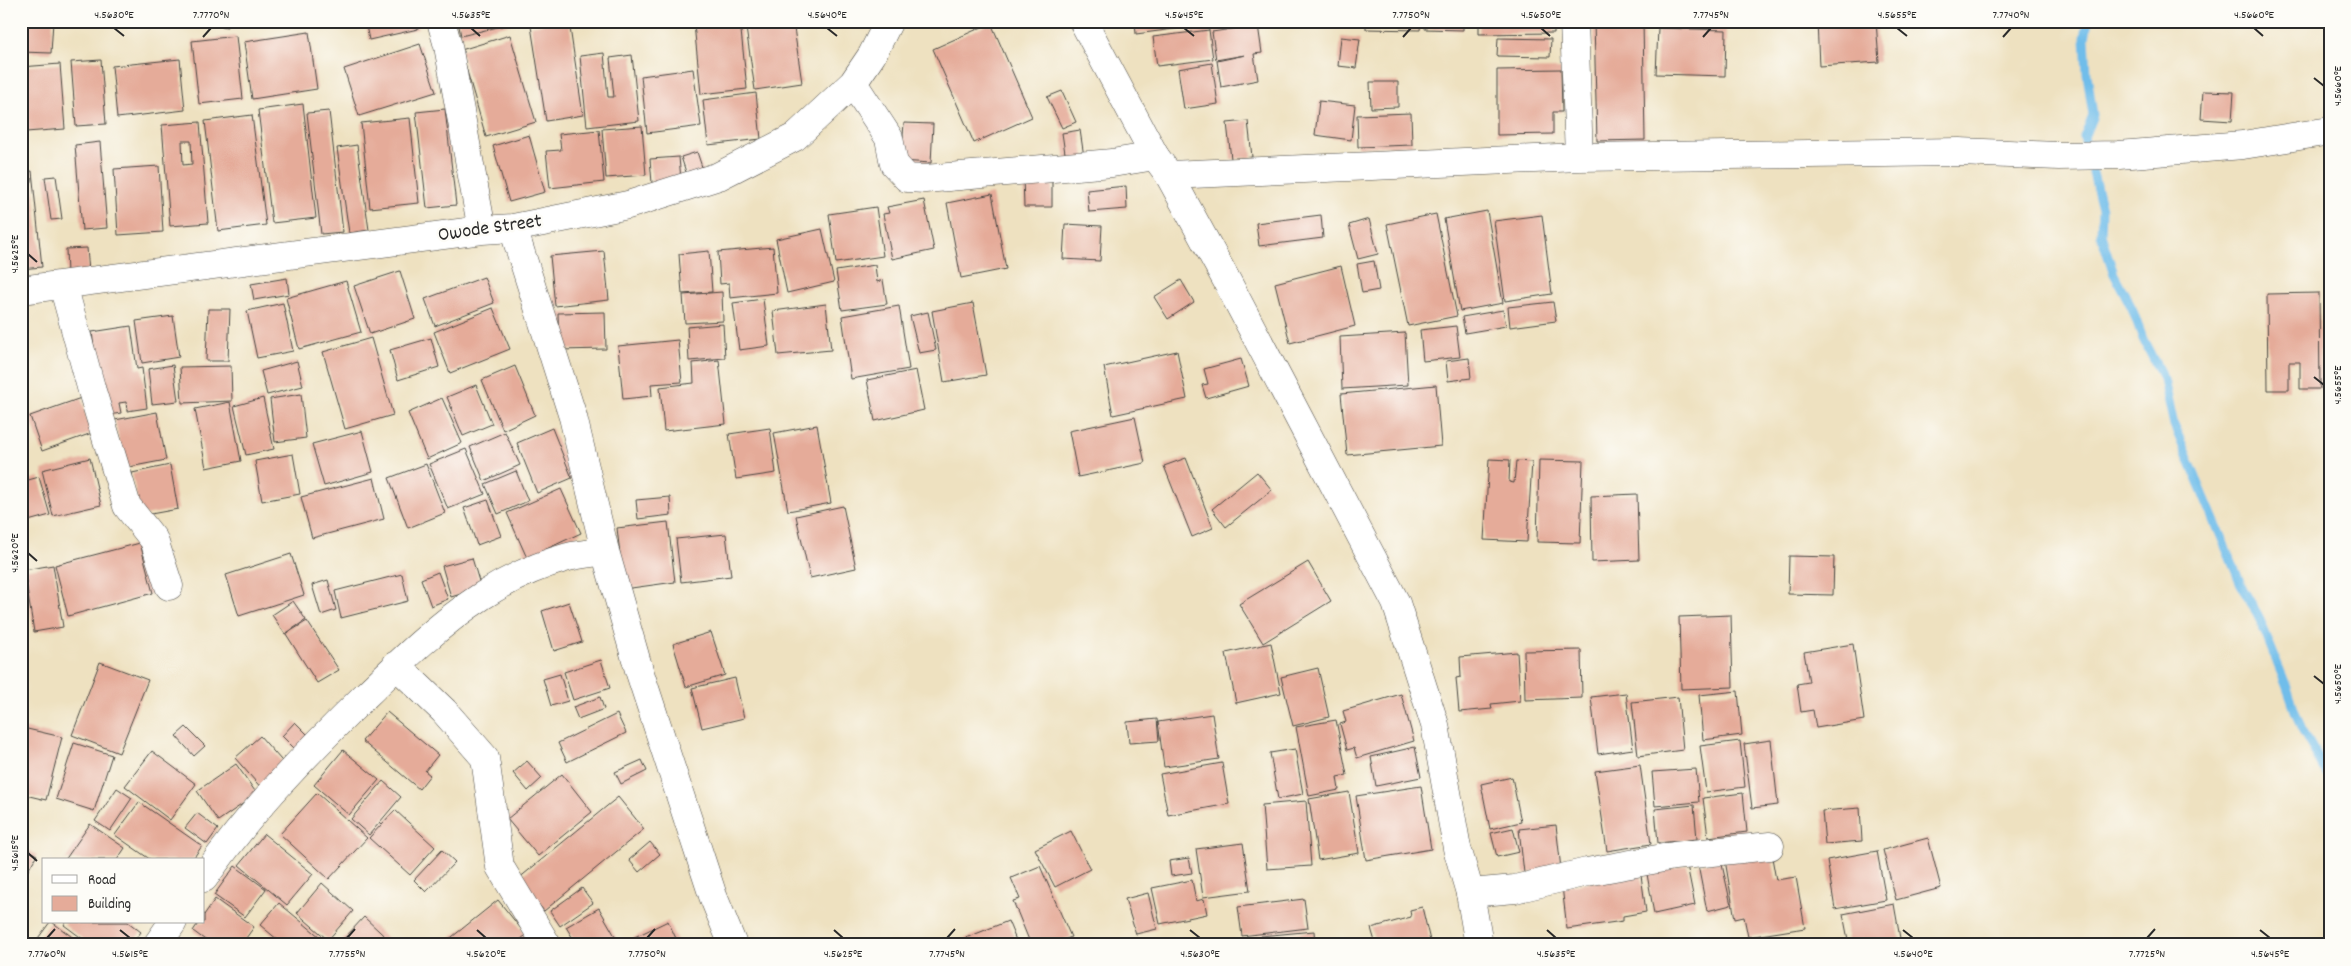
<svg xmlns="http://www.w3.org/2000/svg" width="2351" height="966" font-family="Dekko,sans-serif">
<rect width="100%" height="100%" fill="#fdfcf7"/>
<filter id="ink" filterUnits="userSpaceOnUse"><feTurbulence type="fractalNoise" baseFrequency=".02" numOctaves="2"/><feDisplacementMap in="SourceGraphic" scale="10" xChannelSelector="R" yChannelSelector="G"/><feConvolveMatrix kernelMatrix="1 2 1 2 8 2 1 2 1" color-interpolation-filters="sRGB"/></filter>
<filter id="wash" filterUnits="userSpaceOnUse"><feTurbulence type="fractalNoise" baseFrequency=".0096" numOctaves="4" result="noise"/><feDisplacementMap in="SourceGraphic" scale="20" xChannelSelector="R" yChannelSelector="G"/><feGaussianBlur stdDeviation="1.12" result="paint"/><feColorMatrix in="noise" values="0 0 0 0 0 0 0 0 0 0 0 0 0 0 0 0 0 1.4 0 .05"/><feComposite in="paint" operator="in"/></filter>
<g filter="url(#wash)">
<rect width="100%" height="100%" fill="#eee1c0"/>
<g fill="none" stroke-linecap="round" stroke-linejoin="round">
<path stroke="#70bdea" stroke-width="9" d="M 2088,21 L 2085,38 L 2087,74 L 2093,115 L 2084,137 L 2102,209 L 2101,235 L 2114,274 L 2132,308 L 2143,339 L 2164,380 L 2174,425 L 2243,589 L 2258,615 L 2286,685 L 2301,728 L 2330,779"/>
</g>
<g id="blocks">
<path fill="#e5ab99" fill-rule="evenodd" d="M 21,21 L 53,21 L 51,53 L 21,52 Z
M 183,21 L 227,21 L 227,27 Z
M 365,21 L 416,21 L 418,29 L 369,40 Z
M 458,21 L 518,21 L 518,22 L 461,36 Z
M 558,21 L 569,21 L 583,115 L 546,121 L 531,26 Z
M 719,21 L 740,21 L 747,89 L 701,94 L 694,24 Z
M 745,21 L 793,21 L 802,83 L 755,90 Z
M 1135,21 L 1211,21 L 1212,24 L 1136,34 Z
M 1366,21 L 1421,21 L 1420,30 L 1366,29 Z
M 1425,21 L 1463,21 L 1463,30 L 1425,29 Z
M 1479,21 L 1554,21 L 1554,33 L 1479,34 Z
M 1594,21 L 1643,21 L 1645,140 L 1597,141 Z
M 1817,21 L 1876,21 L 1879,62 L 1819,66 Z
M 991,23 L 1032,117 L 974,143 L 933,49 Z
M 1258,25 L 1262,53 L 1254,54 L 1258,80 L 1221,87 L 1217,61 L 1245,55 L 1216,60 L 1212,32 Z
M 1658,28 L 1726,30 L 1725,76 L 1656,74 Z
M 1209,30 L 1213,59 L 1157,66 L 1153,37 Z
M 309,32 L 317,89 L 252,99 L 244,42 Z
M 510,35 L 536,122 L 486,137 L 461,50 Z
M 236,36 L 243,99 L 199,104 L 192,41 Z
M 1341,37 L 1360,39 L 1356,68 L 1338,66 Z
M 1498,38 L 1551,39 L 1550,57 L 1497,56 Z
M 420,44 L 436,92 L 359,116 L 344,69 Z
M 604,53 L 608,97 L 614,97 L 610,58 L 632,55 L 639,121 L 587,127 L 580,56 Z
M 180,59 L 185,110 L 117,118 L 112,66 Z
M 101,60 L 106,124 L 76,126 L 71,62 Z
M 1212,63 L 1218,104 L 1184,109 L 1178,69 Z
M 60,64 L 65,129 L 26,132 L 21,67 Z
M 693,69 L 701,126 L 647,133 L 641,76 Z
M 1561,69 L 1562,112 L 1553,112 L 1553,134 L 1497,135 L 1497,70 Z
M 1370,82 L 1398,82 L 1398,107 L 1371,108 Z
M 1062,91 L 1076,122 L 1062,128 L 1047,97 Z
M 2203,91 L 2234,92 L 2232,121 L 2201,119 Z
M 756,93 L 761,139 L 708,145 L 703,100 Z
M 1319,101 L 1355,105 L 1351,140 L 1315,135 Z
M 303,104 L 316,218 L 272,223 L 258,110 Z
M 445,109 L 456,205 L 427,208 L 416,112 Z
M 329,111 L 343,232 L 321,234 L 307,113 Z
M 1411,113 L 1412,145 L 1358,147 L 1357,115 Z
M 252,115 L 266,225 L 218,231 L 205,121 Z
M 410,118 L 419,203 L 370,208 L 361,123 Z
M 1248,121 L 1252,157 L 1231,159 L 1227,123 Z
M 200,122 L 208,223 L 170,226 L 162,125 ZM 182,141 L 191,141 L 192,164 L 183,165 Z
M 904,123 L 933,124 L 931,163 L 901,161 Z
M 642,126 L 646,175 L 606,178 L 602,129 Z
M 599,130 L 604,182 L 550,188 L 546,151 L 561,150 L 559,134 Z
M 1080,130 L 1084,157 L 1066,160 L 1062,133 Z
M 529,135 L 545,192 L 509,202 L 493,146 Z
M 100,142 L 107,228 L 82,230 L 75,145 Z
M 357,145 L 369,230 L 349,233 L 337,148 Z
M 697,152 L 705,176 L 689,181 L 681,157 Z
M 679,157 L 681,180 L 652,183 L 650,159 Z
M 159,166 L 163,232 L 118,235 L 114,169 Z
M 32,171 L 42,267 L 21,269 L 21,172 Z
M 56,176 L 62,219 L 51,220 L 45,177 Z
M 1023,176 L 1052,176 L 1052,207 L 1024,207 Z
M 1126,186 L 1127,209 L 1089,212 L 1087,190 Z
M 992,194 L 1006,269 L 961,278 L 947,203 Z
M 924,200 L 934,250 L 892,259 L 883,214 L 889,213 L 887,207 Z
M 876,207 L 883,256 L 836,263 L 829,214 Z
M 1487,211 L 1503,303 L 1460,311 L 1444,219 Z
M 1436,214 L 1457,316 L 1408,326 L 1387,224 Z
M 1321,215 L 1323,238 L 1259,246 L 1256,223 Z
M 1542,215 L 1552,294 L 1505,301 L 1494,221 Z
M 1369,219 L 1378,254 L 1358,259 L 1349,225 Z
M 1065,224 L 1102,226 L 1100,261 L 1063,259 Z
M 822,229 L 834,282 L 787,293 L 776,239 Z
M 773,247 L 777,293 L 730,298 L 729,283 L 720,284 L 718,252 Z
M 87,248 L 89,272 L 67,274 L 66,249 Z
M 604,251 L 609,300 L 555,306 L 550,256 Z
M 709,251 L 712,292 L 682,294 L 679,254 Z
M 1374,261 L 1379,290 L 1362,293 L 1357,264 Z
M 875,265 L 877,282 L 883,280 L 887,304 L 842,310 L 836,271 Z
M 1341,266 L 1355,326 L 1290,343 L 1275,283 Z
M 400,271 L 415,319 L 370,334 L 354,286 Z
M 484,277 L 494,303 L 435,326 L 425,299 Z
M 287,278 L 289,294 L 254,300 L 251,284 Z
M 1181,280 L 1194,302 L 1168,319 L 1154,297 Z
M 346,281 L 361,332 L 299,349 L 286,298 Z
M 722,292 L 723,321 L 685,323 L 683,295 Z
M 2319,293 L 2320,389 L 2300,389 L 2300,362 L 2289,362 L 2289,390 L 2268,390 L 2267,294 Z
M 763,299 L 769,346 L 739,350 L 733,303 Z
M 1553,302 L 1556,321 L 1510,327 L 1508,307 Z
M 283,303 L 293,351 L 257,358 L 247,311 Z
M 973,303 L 986,375 L 944,382 L 932,311 Z
M 826,304 L 831,350 L 778,355 L 773,311 Z
M 899,306 L 909,369 L 851,379 L 842,316 Z
M 493,308 L 510,349 L 450,373 L 434,332 Z
M 208,309 L 230,309 L 228,361 L 206,361 Z
M 1503,310 L 1506,326 L 1465,333 L 1462,317 Z
M 605,312 L 606,349 L 559,350 L 558,313 Z
M 928,312 L 936,350 L 919,353 L 910,316 Z
M 173,316 L 179,357 L 142,363 L 136,321 Z
M 723,324 L 725,358 L 689,361 L 687,327 Z
M 131,326 L 137,369 L 142,368 L 147,408 L 127,411 L 126,402 L 119,403 L 121,413 L 103,416 L 92,332 Z
M 1456,326 L 1460,357 L 1423,361 L 1420,330 Z
M 1405,333 L 1408,385 L 1342,389 L 1340,337 Z
M 371,338 L 393,415 L 345,429 L 323,352 Z
M 431,338 L 439,367 L 398,380 L 390,350 Z
M 678,340 L 682,382 L 651,384 L 652,396 L 623,399 L 618,346 Z
M 1177,351 L 1187,399 L 1113,415 L 1104,367 Z
M 1469,358 L 1471,378 L 1448,381 L 1446,361 Z
M 1241,359 L 1249,386 L 1206,398 L 1202,385 L 1208,384 L 1204,369 Z
M 719,360 L 726,424 L 664,431 L 660,387 L 694,383 L 693,363 Z
M 297,361 L 303,386 L 267,395 L 261,371 Z
M 173,365 L 178,401 L 152,404 L 148,369 Z
M 231,366 L 232,401 L 182,403 L 180,367 Z
M 515,366 L 535,415 L 503,430 L 482,380 Z
M 916,370 L 924,410 L 875,421 L 867,380 Z
M 476,385 L 492,424 L 463,436 L 447,397 Z
M 1436,385 L 1441,446 L 1347,455 L 1341,394 Z
M 301,394 L 306,438 L 275,442 L 270,399 Z
M 81,398 L 92,433 L 42,451 L 30,416 Z
M 263,398 L 274,449 L 246,455 L 234,406 Z
M 442,398 L 462,443 L 427,459 L 408,413 Z
M 230,402 L 241,461 L 206,468 L 195,409 Z
M 157,412 L 166,460 L 124,468 L 115,420 Z
M 1135,417 L 1145,463 L 1078,477 L 1069,431 Z
M 817,425 L 831,503 L 788,511 L 774,433 Z
M 552,428 L 572,478 L 537,493 L 517,443 Z
M 770,428 L 776,473 L 736,479 L 729,434 Z
M 362,431 L 373,472 L 324,486 L 312,444 Z
M 505,432 L 520,465 L 484,481 L 470,447 Z
M 466,449 L 485,494 L 448,509 L 429,464 Z
M 293,454 L 300,494 L 262,501 L 255,461 Z
M 90,458 L 101,505 L 53,516 L 42,470 Z
M 1186,458 L 1213,528 L 1192,537 L 1164,466 Z
M 1489,459 L 1510,460 L 1509,482 L 1514,483 L 1516,461 L 1532,462 L 1527,542 L 1484,540 Z
M 1539,460 L 1583,461 L 1580,543 L 1537,542 Z
M 426,464 L 445,513 L 408,528 L 389,478 Z
M 170,465 L 178,509 L 140,516 L 132,473 Z
M 516,471 L 528,501 L 498,514 L 485,484 Z
M 1257,472 L 1272,490 L 1226,527 L 1212,509 Z
M 39,477 L 50,515 L 21,523 L 21,482 Z
M 374,478 L 384,519 L 312,538 L 301,497 Z
M 561,489 L 581,533 L 527,558 L 507,513 Z
M 1637,494 L 1639,560 L 1592,562 L 1591,496 Z
M 670,497 L 671,515 L 638,519 L 636,500 Z
M 488,500 L 501,536 L 477,545 L 464,508 Z
M 843,506 L 856,568 L 810,578 L 796,516 Z
M 668,522 L 675,582 L 624,589 L 617,528 Z
M 726,534 L 731,576 L 681,582 L 676,539 Z
M 140,543 L 153,593 L 68,616 L 55,565 Z
M 291,554 L 304,595 L 239,616 L 226,575 Z
M 1789,556 L 1834,557 L 1833,595 L 1788,594 Z
M 472,558 L 481,588 L 451,597 L 442,566 Z
M 1308,562 L 1331,601 L 1263,643 L 1239,604 Z
M 53,565 L 63,627 L 34,632 L 24,570 Z
M 438,572 L 448,599 L 431,606 L 421,579 Z
M 402,574 L 408,601 L 341,618 L 335,591 Z
M 328,580 L 336,610 L 321,615 L 312,585 Z
M 293,601 L 306,620 L 285,634 L 272,615 Z
M 569,602 L 582,642 L 554,651 L 542,611 Z
M 1731,615 L 1733,687 L 1681,689 L 1679,617 Z
M 307,621 L 339,670 L 317,683 L 286,634 Z
M 711,632 L 725,675 L 686,687 L 673,644 Z
M 1271,643 L 1281,693 L 1236,703 L 1226,653 Z
M 1853,644 L 1864,720 L 1816,728 L 1813,710 L 1801,712 L 1797,684 L 1809,682 L 1804,652 Z
M 1581,650 L 1582,698 L 1525,700 L 1524,651 Z
M 1517,652 L 1520,701 L 1491,704 L 1492,709 L 1459,712 L 1456,678 L 1461,677 L 1460,657 Z
M 601,660 L 610,688 L 573,700 L 564,672 Z
M 100,662 L 148,680 L 119,753 L 72,735 Z
M 1318,668 L 1329,717 L 1293,726 L 1281,677 Z
M 560,674 L 568,701 L 551,706 L 543,679 Z
M 735,678 L 744,718 L 702,728 L 692,688 Z
M 1738,691 L 1742,735 L 1703,740 L 1699,695 Z
M 1626,693 L 1633,749 L 1598,754 L 1591,697 Z
M 1401,694 L 1414,741 L 1357,758 L 1354,748 L 1347,750 L 1340,724 L 1346,722 L 1343,711 Z
M 600,697 L 604,709 L 578,719 L 573,707 Z
M 1678,697 L 1683,750 L 1638,756 L 1632,702 Z
M 387,712 L 438,755 L 425,771 L 430,775 L 419,789 L 362,741 Z
M 617,714 L 626,733 L 567,762 L 558,743 Z
M 1212,714 L 1219,759 L 1164,767 L 1158,722 Z
M 1157,719 L 1159,741 L 1129,743 L 1127,722 Z
M 1336,720 L 1347,775 L 1337,777 L 1339,790 L 1309,796 L 1296,727 Z
M 295,722 L 312,739 L 299,753 L 282,736 Z
M 186,727 L 205,746 L 194,756 L 176,736 Z
M 23,728 L 62,737 L 46,800 L 21,794 Z
M 260,736 L 288,768 L 263,790 L 235,758 Z
M 1771,740 L 1778,805 L 1752,808 L 1744,744 Z
M 1740,741 L 1745,787 L 1706,792 L 1700,746 Z
M 74,743 L 112,755 L 94,811 L 56,799 Z
M 1415,747 L 1421,777 L 1376,786 L 1371,757 Z
M 1295,749 L 1303,794 L 1278,799 L 1270,753 Z
M 343,750 L 379,780 L 349,815 L 314,785 Z
M 152,751 L 196,784 L 170,820 L 125,786 Z
M 642,760 L 647,771 L 621,784 L 615,772 Z
M 527,761 L 542,778 L 528,791 L 513,773 Z
M 1222,763 L 1229,804 L 1168,815 L 1160,774 Z
M 236,764 L 257,794 L 218,821 L 197,791 Z
M 1640,765 L 1651,844 L 1607,851 L 1595,771 Z
M 1696,769 L 1699,802 L 1655,806 L 1652,772 Z
M 562,774 L 592,812 L 538,856 L 507,819 Z
M 1512,777 L 1521,822 L 1490,829 L 1481,784 Z
M 383,781 L 401,797 L 369,835 L 351,819 Z
M 1421,786 L 1431,849 L 1366,860 L 1356,796 Z
M 117,788 L 132,798 L 110,831 L 95,821 Z
M 1349,792 L 1359,853 L 1318,860 L 1309,799 Z
M 317,793 L 367,838 L 329,879 L 280,834 Z
M 1743,793 L 1747,832 L 1708,837 L 1703,798 Z
M 618,797 L 644,829 L 544,911 L 518,879 Z
M 1306,801 L 1311,866 L 1267,869 L 1262,805 Z
M 139,802 L 202,846 L 192,860 L 151,860 L 115,835 Z
M 1694,805 L 1697,839 L 1658,843 L 1655,809 Z
M 1860,808 L 1862,841 L 1825,844 L 1822,811 Z
M 395,810 L 435,847 L 410,875 L 369,838 Z
M 197,813 L 218,829 L 207,844 L 185,828 Z
M 90,824 L 125,848 L 117,860 L 65,860 Z
M 1556,825 L 1561,869 L 1524,873 L 1519,829 Z
M 1513,828 L 1519,852 L 1497,857 L 1491,833 Z
M 1071,831 L 1090,869 L 1055,887 L 1035,849 Z
M 264,834 L 313,874 L 287,905 L 239,865 Z
M 1928,838 L 1941,888 L 1896,900 L 1883,850 Z
M 650,842 L 660,854 L 639,872 L 629,860 Z
M 1243,843 L 1250,891 L 1203,897 L 1196,849 Z
M 21,846 L 37,855 L 21,882 Z
M 442,850 L 455,862 L 426,892 L 414,880 Z
M 1877,851 L 1886,900 L 1835,909 L 1827,860 Z
M 1771,852 L 1776,880 L 1796,877 L 1805,928 L 1748,937 L 1744,917 L 1735,919 L 1725,860 Z
M 1189,858 L 1192,873 L 1171,876 L 1169,861 Z
M 1721,860 L 1731,905 L 1707,911 L 1698,865 Z
M 1687,865 L 1695,905 L 1654,914 L 1647,874 Z
M 235,866 L 266,889 L 245,917 L 214,895 Z
M 1040,866 L 1071,937 L 1053,945 L 1031,945 L 1013,901 L 1020,899 L 1011,878 Z
M 1641,875 L 1646,912 L 1623,916 L 1623,921 L 1567,929 L 1562,886 Z
M 1192,880 L 1196,901 L 1204,899 L 1207,914 L 1160,924 L 1152,888 Z
M 322,883 L 353,911 L 328,940 L 297,913 Z
M 582,888 L 593,903 L 560,926 L 550,911 Z
M 1148,893 L 1157,929 L 1136,934 L 1125,899 Z
M 215,899 L 254,927 L 241,945 L 212,945 L 193,931 L 199,922 L 204,922 L 204,915 Z
M 1304,899 L 1308,928 L 1242,936 L 1238,907 Z
M 498,900 L 526,935 L 514,945 L 442,945 Z
M 279,903 L 326,942 L 323,945 L 284,945 L 260,925 Z
M 1894,904 L 1901,944 L 1849,945 L 1843,914 Z
M 1422,907 L 1431,945 L 1376,945 L 1371,928 L 1411,917 L 1410,910 Z
M 599,908 L 619,943 L 615,945 L 577,945 L 566,927 Z
M 364,917 L 394,945 L 338,945 Z
M 668,921 L 679,945 L 618,945 Z
M 1008,921 L 1018,945 L 948,945 Z
M 50,922 L 52,922 L 83,945 L 33,945 Z
M 66,922 L 128,922 L 141,932 L 131,945 L 91,945 L 64,925 Z
M 1314,931 L 1315,945 L 1262,945 L 1261,936 Z
M 180,938 L 189,945 L 175,945 Z
M 1172,939 L 1174,945 L 1154,945 L 1154,944 Z"/>
</g>
</g>
<g filter="url(#ink)">
<use href="#blocks" fill-opacity="0" stroke="#484641" stroke-width="1"/>
<g fill="none" stroke-linecap="round" stroke-linejoin="round">
<defs>
<path id="minor" d="M 441,21 L 448,46 L 482,230
M 1574,21 L 1579,157
M 853,83 L 889,138 L 894,164 L 907,178 L 925,179 L 1112,163 L 1155,156
M 1169,175 L 1579,157 L 1959,152 L 2059,156 L 2119,155 L 2243,145 L 2330,131
M 513,228 L 573,417 L 605,551 L 639,670 L 713,896 L 733,945
M 63,285 L 92,391 L 127,506 L 154,540 L 169,586
M 21,290 L 482,230 L 513,228 L 628,205 L 719,176 L 795,137 L 853,83 L 872,55 L 889,21
M 396,665 L 444,711 L 485,758 L 500,867 L 547,945
M 204,878 C 250,811 307,753 364,697 C 401,661 439,624 482,596 C 507,580 539,565 568,557 C 580,554 593,553 605,551
M 1470,893 L 1515,889 L 1587,872 L 1674,856 L 1770,846
M 157,945 L 173,922"/>
<path id="major" d="M 1083,21 L 1155,156 L 1169,175 L 1227,281 L 1396,603 L 1435,725 L 1457,848 L 1470,893 L 1479,945"/>
</defs>
<use href="#minor" stroke="#484641" stroke-width="29"/>
<use href="#major" stroke="#484641" stroke-width="29"/>
<use href="#minor" stroke="#fff" stroke-width="28"/>
<use href="#major" stroke="#fff" stroke-width="28"/>
</g>
</g>
<path fill="none" stroke="#2b2b2b" stroke-width="2" d="M 114,28 L 124,36M 471,28 L 480,36M 827,28 L 837,36M 1184,28 L 1194,36M 1541,28 L 1550,36M 1897,28 L 1907,36M 2254,28 L 2263,36M 203,37 L 211,28M 1403,37 L 1411,28M 1703,37 L 1711,28M 2003,37 L 2011,28M 2314,78 L 2324,86M 28,254 L 37,262M 2314,377 L 2324,385M 28,553 L 37,561M 2314,676 L 2324,684M 28,853 L 37,861M 120,930 L 130,938M 477,930 L 486,938M 834,930 L 843,938M 1190,930 L 1200,938M 1547,930 L 1556,938M 1903,930 L 1913,938M 2260,930 L 2270,938M 47,938 L 55,929M 347,938 L 355,929M 647,938 L 655,929M 947,938 L 955,929M 2147,938 L 2155,929"/>
<g text-anchor="middle" dominant-baseline="central" stroke-width="5" stroke-linejoin="round" paint-order="stroke">
<g font-size="20" fill="#2b2b2b" stroke="#fdfcf7">
<text transform="translate(490 229) rotate(-8)">Owode Street</text>
</g>
</g>
<rect width="2351" height="966" fill="none" stroke="#fdfcf7" stroke-width="55"/>
<rect x="42" y="858" width="162" height="65" fill="#fdfcf7" stroke="#a9a8a5"/>
<rect x="52" y="875" width="25" height="8" fill="#ffffff" stroke="#a9a8a5"/>
<text x="88" y="884" font-size="15" fill="#2b2b2b">Road</text>
<rect x="52" y="896" width="25" height="15" fill="#e5ab99" stroke="#a9a8a5"/>
<text x="88" y="908" font-size="15" fill="#2b2b2b">Building</text>
<rect x="28" y="28" width="2296" height="910" fill="none" stroke="#2b2b2b" stroke-width="2"/>
<g font-size="12" text-anchor="middle" fill="#2b2b2b">
<text x="114" y="18">4.5630°E</text>
<text x="211" y="18">7.7770°N</text>
<text x="471" y="18">4.5635°E</text>
<text x="827" y="18">4.5640°E</text>
<text x="1184" y="18">4.5645°E</text>
<text x="1411" y="18">7.7750°N</text>
<text x="1541" y="18">4.5650°E</text>
<text x="1711" y="18">7.7745°N</text>
<text x="1897" y="18">4.5655°E</text>
<text x="2011" y="18">7.7740°N</text>
<text x="2254" y="18">4.5660°E</text>
<text transform="translate(2337 86) rotate(-90)" y="4">4.5660°E</text>
<text transform="translate(14 254) rotate(-90)" y="4">4.5625°E</text>
<text transform="translate(2337 385) rotate(-90)" y="4">4.5655°E</text>
<text transform="translate(14 553) rotate(-90)" y="4">4.5620°E</text>
<text transform="translate(2337 684) rotate(-90)" y="4">4.5650°E</text>
<text transform="translate(14 853) rotate(-90)" y="4">4.5615°E</text>
<text x="47" y="957">7.7760°N</text>
<text x="130" y="957">4.5615°E</text>
<text x="347" y="957">7.7755°N</text>
<text x="486" y="957">4.5620°E</text>
<text x="647" y="957">7.7750°N</text>
<text x="843" y="957">4.5625°E</text>
<text x="947" y="957">7.7745°N</text>
<text x="1200" y="957">4.5630°E</text>
<text x="1556" y="957">4.5635°E</text>
<text x="1913" y="957">4.5640°E</text>
<text x="2147" y="957">7.7725°N</text>
<text x="2270" y="957">4.5645°E</text>
</g>
</svg>
